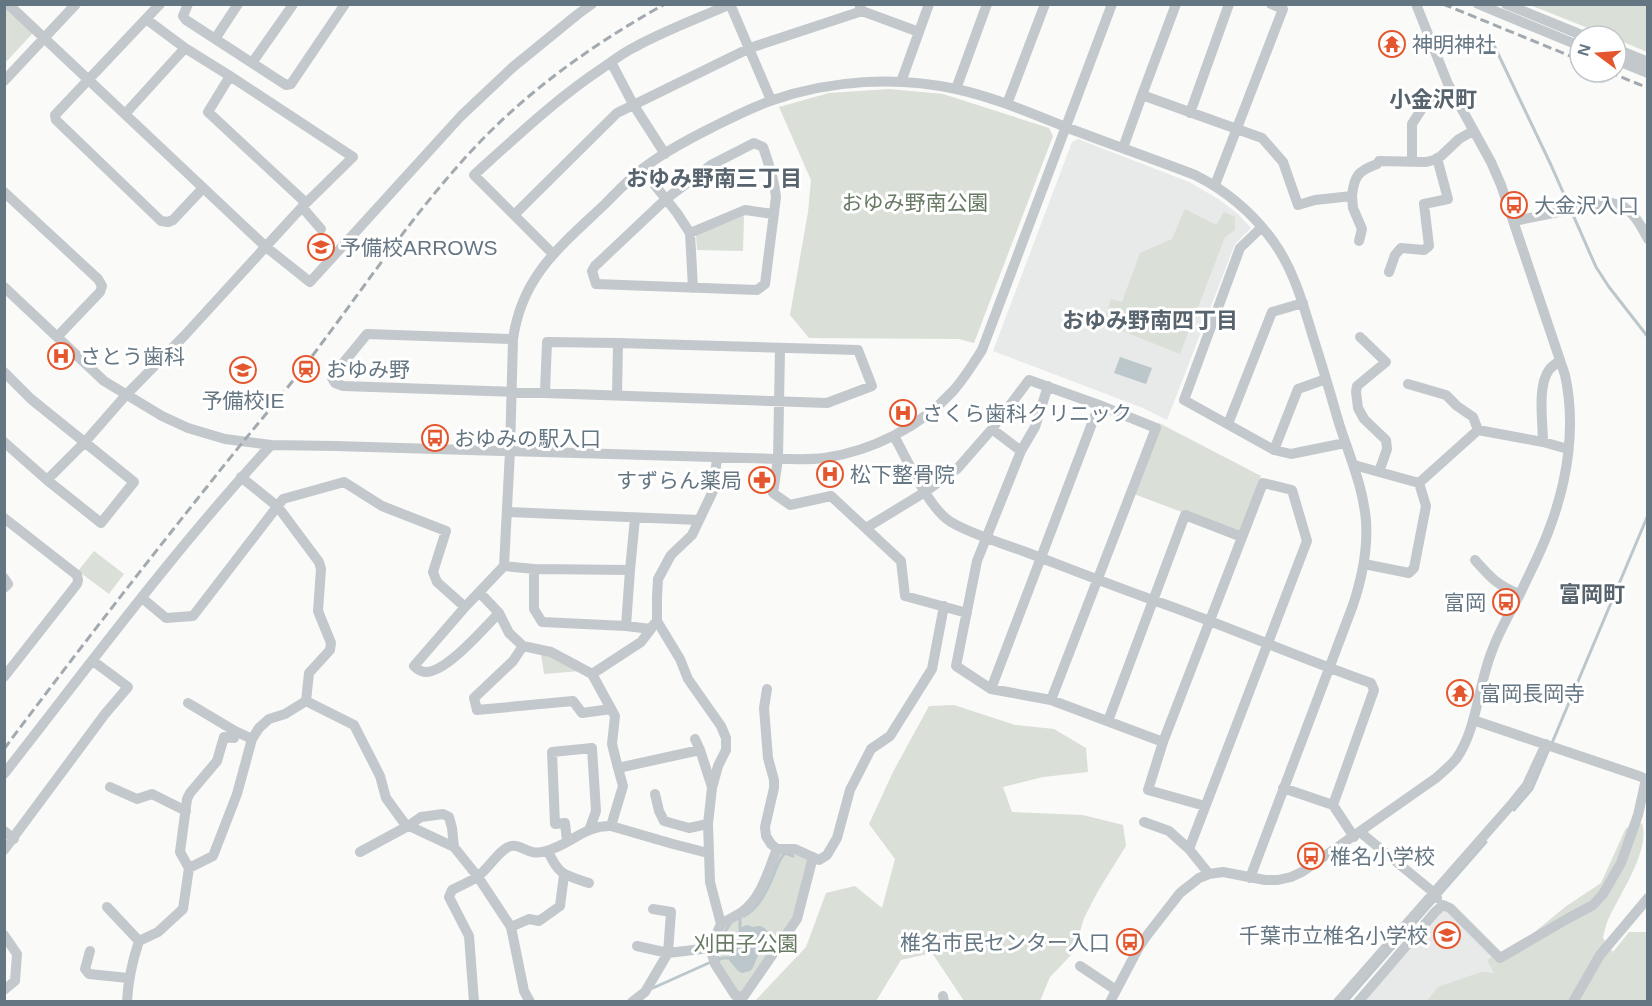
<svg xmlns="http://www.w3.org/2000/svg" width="1652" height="1006" font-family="Arial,'Noto Sans JP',sans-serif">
<rect width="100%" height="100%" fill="#fafaf8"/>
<path fill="#e8e9e9" d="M 1078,139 L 1189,182 L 1220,200 L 1238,214 L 1251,228 L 1235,244 L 1167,420 L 1143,408 L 993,351 L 1072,142 Z
M 1443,909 L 1449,910 L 1539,1002 L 1361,1002 Z"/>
<path fill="#dadfd7" d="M 1530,5 L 1647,5 L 1647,52 L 1616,39 L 1616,36 L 1608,36 Z
M 4,6 L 33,33 L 5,63 L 4,63 Z
M 889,89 L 943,94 L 1049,128 L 1053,136 L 974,343 L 959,339 L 809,338 L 790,315 L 808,212 L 811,180 L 779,107 L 829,93 Z
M 1185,209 L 1216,225 L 1224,212 L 1235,217 L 1235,230 L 1225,237 L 1180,354 L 1103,323 L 1111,299 L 1122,302 L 1140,253 L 1172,239 Z
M 744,216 L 743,251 L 697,250 L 696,235 Z
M 1159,423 L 1261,476 L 1240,534 L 1134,494 Z
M 94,551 L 124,574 L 109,594 L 78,571 Z
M 541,654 L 550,656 L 580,671 L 544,674 Z
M 954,705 L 1015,725 L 1054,729 L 1086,748 L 1088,772 L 1043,777 L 1003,787 L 1012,812 L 1083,815 L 1123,825 L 1126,846 L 1098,891 L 1084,918 L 1074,952 L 1050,977 L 1040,1001 L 964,1001 L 932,953 L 901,960 L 876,1001 L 755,1001 L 806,947 L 826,893 L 855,886 L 882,908 L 895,859 L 869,824 L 893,772 L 929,706 Z
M 1642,823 C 1651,850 1619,895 1608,920 C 1606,925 1604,932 1603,938 L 1613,952 L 1629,932 L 1647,932 L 1647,1001 L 1426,1002 L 1438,987 L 1481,972 L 1494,973 L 1487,960 L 1531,935 L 1565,907 L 1601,883 L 1626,828 Z
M 780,852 L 789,852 L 809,860 L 795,918 L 743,994 L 737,992 L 715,959 L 714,944 L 727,922 L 746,912 Z"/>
<path fill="#bbc7cb" d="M 1120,357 L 1152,368 L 1146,384 L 1114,373 Z
M 747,925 L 753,927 C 760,925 765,926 769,934 C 768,943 763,946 759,954 C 756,959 755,964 752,969 L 750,971 L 742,973 L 738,971 L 729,960 C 731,954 735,952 737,946 C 740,936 733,929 747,925 Z"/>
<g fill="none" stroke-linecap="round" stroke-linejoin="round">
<path stroke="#bbc7cb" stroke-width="3" d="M 1492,41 L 1551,165 L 1596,267 L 1609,287 L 1648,337
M 1552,743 L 1648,515
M 1514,810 L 1532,789 L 1549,749
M 744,916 C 760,907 767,890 774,874 C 777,866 779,859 785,853 L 793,856
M 740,918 L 740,928
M 718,958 L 716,947 L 717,944 L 730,924
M 717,960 L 723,958 L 730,958
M 653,988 L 711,962
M 1346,1002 L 1486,842"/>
<path stroke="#c3c8cc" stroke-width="10" d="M 8,4 L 266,247 L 310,282 L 461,116 L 513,67 L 578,14 L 592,4
M 160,4 L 55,115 L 56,120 L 161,221 L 168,222 L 173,220 L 203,188
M 188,4 L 183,16 L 186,20 L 286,85 L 291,84 L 345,4
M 730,4 L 771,100
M 859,4 L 862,11 L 919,32
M 1478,4 L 1580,46
M 1506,4 L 1584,36
M 215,39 L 238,4
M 1616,49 L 1648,62
M 1616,60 L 1648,73
M 611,62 L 633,104 L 665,154
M 252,63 L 292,6 L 290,4
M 230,76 L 208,112 L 306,203
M 4,81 L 76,4
M 901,82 L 929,4
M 956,89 L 987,4
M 1142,95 L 1176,4
M 1007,104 L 1045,4
M 1190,113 L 1229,4
M 125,114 L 185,48
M 754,143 L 763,147 C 769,164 774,179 776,197 L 765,284 L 757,290 L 596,284 L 592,271 L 595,266 L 666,199 L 711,165 Z
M 1123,148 L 1142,95 L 1262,138 L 1283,162 L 1298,205 L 1315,200 L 1352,196 L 1353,208 L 1362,229 L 1359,241
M 1412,162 L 1412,124 L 1425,104 L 1450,88
M 642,169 L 677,213 L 690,233 L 745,210 L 773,214
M 1215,185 L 1283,9 L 1271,4
M 4,192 L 98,279 L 102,286 L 100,292 L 57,337
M 1352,196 C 1354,176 1358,171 1377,164 L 1379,161 L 1426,162 L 1434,160 L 1441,156 L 1459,139 L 1473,131
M 302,207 L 321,229
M 514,215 L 617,113 L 750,48 L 862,11
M 1514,221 L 1609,202 C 1614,204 1620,205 1624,207 C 1635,214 1642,228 1648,239
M 1262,227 L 1240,248 L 1184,400 L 1274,450 L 1291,454 L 1345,443
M 690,233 L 693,288
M 553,254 L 474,175 C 516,137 557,98 604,67 C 614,60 624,52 635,47 C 666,30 699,18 731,4
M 1389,272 L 1395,255 L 1401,248 L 1424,250 L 1429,246 L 1424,204 L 1448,199 L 1437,158
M 4,287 L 104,381 L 162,416 L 188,428 L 225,439 L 271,445 L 335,446 L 778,459 C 793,459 809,460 824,458 C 872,451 920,427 953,391 C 964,379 973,364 982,350 L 1112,4
M 1360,337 L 1386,362 L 1357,386 L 1356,392 L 1358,408 L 1364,419 L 1386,440 L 1387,449 L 1379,472
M 513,339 L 367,334 L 335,373 L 332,378 L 335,383 L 343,386 L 827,403 L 872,386 L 858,350 L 618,343 L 547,342 L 545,392
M 780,349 L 778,459 L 773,493 L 790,505 L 831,496 L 901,561 L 905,596 L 967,613
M 4,372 L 31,399 L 134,482 L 101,523 L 47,480 L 4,442
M 1408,384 L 1446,395 L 1457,406 L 1473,417 L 1478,430
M 1048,386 L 1035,427 L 1021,451 L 977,561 L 956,666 L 991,689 L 1051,700 L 1163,742
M 617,395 L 618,343
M 1228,424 L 1272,312 L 1303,303
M 992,429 L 1021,451
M 1478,430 L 1543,442 L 1568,449
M 894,436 C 907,459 929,509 951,522 C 971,534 1001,543 1023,551 C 1065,567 1108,584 1150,599 C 1225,625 1297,657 1371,683 L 1374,690 L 1333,805
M 1543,442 C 1543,423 1537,386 1549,370 C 1552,366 1557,363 1560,360
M 1274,450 L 1298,389 L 1326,379
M 717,458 L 713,491 L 692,535 L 671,555 L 658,579 L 657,597 L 657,621 L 680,659 L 688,679 L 721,726 L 726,738 L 726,750 L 718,766 L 712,788 L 708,824 L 710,882 L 721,924 L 710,948 L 715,964 L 735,995 L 739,997 L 744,996 L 797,919 L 813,857
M 1354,465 L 1419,483 L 1426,506 L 1414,568 L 1409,573 L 1364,564
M 241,477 L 278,507 L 319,562 L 321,569 L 318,611 L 331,643 L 330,650 L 309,673 L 306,701 L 354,725 L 380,776 L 386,798 L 405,824 L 454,847 L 478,877 L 511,927 L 524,991 L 530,1002
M 47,480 L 84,443 L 126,395 L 185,335 L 302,207 L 353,157 L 230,76 L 185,48 L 146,19
M 1419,483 L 1478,430
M 507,512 L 699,520
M 4,518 L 77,575 L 78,580 L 77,584 L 4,677
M 635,518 L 630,570 L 534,569 L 504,566 L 510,451 L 513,339 C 522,275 561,246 605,204 C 617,192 628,180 641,170 C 662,153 687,140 711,128 C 731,118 752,107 773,100 C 831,80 896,76 956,89 C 993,97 1028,112 1063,126 C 1107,143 1151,158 1195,175 C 1227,191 1252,212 1273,241 C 1294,270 1303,304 1313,337 C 1322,365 1330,392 1338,420 C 1348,453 1363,485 1366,521 C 1368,550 1362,578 1353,605 L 1250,878
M 866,528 L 925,492 L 957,469 L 992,429 L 1029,380 L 1099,405 L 1156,428 L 1051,700
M 1475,560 C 1491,578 1497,585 1519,594
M 534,569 L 534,609 L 542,622 L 626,626
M 630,570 L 626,626 L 651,629 L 654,624
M 4,578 L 8,584 L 4,588
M 479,592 L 499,613 L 509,633 L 523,646 L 551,652 L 592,674 L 641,642 L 651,629
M 142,598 L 166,618 L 193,616 L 283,499 L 344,482 L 382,506 L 446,531 L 433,572 L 437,582 L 465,607
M 499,613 C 484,628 447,672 426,672 C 421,672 417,669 414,666 L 465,607 L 504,566
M 523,646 L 513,661 L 474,698 L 477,710 L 573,701 L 582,713 L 611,709
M 592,674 L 615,716 L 612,744 L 618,768
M 767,689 L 764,708 L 768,758 L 774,780 L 774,788 L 765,827 L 766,836 L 771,844 L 777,849
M 991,689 L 1099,405
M 188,703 L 235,731 L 252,739
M 1473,720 L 1639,776 L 1648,780
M 1108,721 L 1185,515 L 1242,537
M 695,739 L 700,750 L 712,787
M 4,774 C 91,663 175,549 271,445
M 110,787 L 137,799 L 152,794 L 186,811
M 1283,788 L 1333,805 L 1354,837
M 655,794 L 659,811 L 664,821 L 689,828 L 708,824
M 1205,806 L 1148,790 L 1163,742 L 1263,483 L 1292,490 L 1307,541 L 1189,849 L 1209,874
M 1144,822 L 1169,831 L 1189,849
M 611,826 L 623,786 L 618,768 L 700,750
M 4,831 L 14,839
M 1360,832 L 1433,892 L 1437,898
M 567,841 L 565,823 L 555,824 L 552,752 L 592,748 L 596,811 L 590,828
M 4,850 L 105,714 L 128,687 L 93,661
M 548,851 C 559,876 565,875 589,883
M 360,852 L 408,826 L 421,817 L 443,814 L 449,817 L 452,828 L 454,847
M 189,868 L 180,852 L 187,799 L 190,793 L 217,761 L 224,737 L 234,738 L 235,731
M 107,907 L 139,941
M 721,924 C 728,920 735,916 742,912 C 762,897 768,871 777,849 L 795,849 L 819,860 L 827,855 L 837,838 L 850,790 L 871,749 L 890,736 L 932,669 L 944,606
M 511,927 L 529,919 L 539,921 L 560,906 L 564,875
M 4,935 L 17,954 L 15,981 L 4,990
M 637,946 L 668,953 L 710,948
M 90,951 L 85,969 L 89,974 L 128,978
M 1080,966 L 1116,990
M 943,996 L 944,1002
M 127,1002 C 128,980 132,962 139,941 L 158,932 L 183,909 L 189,868 L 213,856 L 237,794 L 252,739 L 259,728 L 269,719 L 285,714 L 306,701
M 474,1002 L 469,936 L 449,897 L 452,890 C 460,886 469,882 477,877 C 488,870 499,849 511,846 C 521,843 528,857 546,851 C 570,845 585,825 611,826 L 673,844 L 708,853
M 632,1002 L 645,992 L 668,953 L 671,912 L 653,909
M 1110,1002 L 1139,947 L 1148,934 L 1180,893 L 1199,878 L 1209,874 L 1223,872 L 1265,880 L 1278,880 L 1291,877 L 1302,872 L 1436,778 C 1443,772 1450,766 1456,759 C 1477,730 1478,685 1492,651 C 1499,631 1510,613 1520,594 C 1530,572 1542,550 1550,527 C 1568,479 1576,425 1565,375 L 1501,185 L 1491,162 L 1448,84 L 1416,4
M 1338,1002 L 1511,805 L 1527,785 L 1546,744
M 1358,1002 L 1436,911 L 1443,905 L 1450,908 L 1500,958 L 1567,919 L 1593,905 L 1603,894 L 1621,863 L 1638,815 L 1646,779
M 1573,1002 L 1600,955 L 1648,898"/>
<path stroke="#a2aab0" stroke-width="3" stroke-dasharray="9 4.5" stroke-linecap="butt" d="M 1443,4 L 1580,60
M 1609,72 L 1648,88
M 4,749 C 73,657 143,567 214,478 C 243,441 274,405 303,368 C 360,294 412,214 476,146 C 531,88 595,43 665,4"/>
</g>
<defs>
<symbol id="temple-ring" viewBox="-11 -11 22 22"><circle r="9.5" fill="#fff" stroke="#e4572e" stroke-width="1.5"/><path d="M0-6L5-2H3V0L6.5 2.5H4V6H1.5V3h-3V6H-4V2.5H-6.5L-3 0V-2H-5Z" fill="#e4572e"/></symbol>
<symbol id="bus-ring" viewBox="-11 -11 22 22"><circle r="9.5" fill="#fff" stroke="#e4572e" stroke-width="1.5"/><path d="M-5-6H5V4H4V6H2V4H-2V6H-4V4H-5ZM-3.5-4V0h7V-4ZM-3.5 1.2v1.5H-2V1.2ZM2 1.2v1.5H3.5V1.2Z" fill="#e4572e"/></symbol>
<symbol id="school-ring" viewBox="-11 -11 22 22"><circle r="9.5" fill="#fff" stroke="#e4572e" stroke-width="1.5"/><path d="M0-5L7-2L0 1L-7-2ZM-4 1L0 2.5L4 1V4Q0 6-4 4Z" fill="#e4572e"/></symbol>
<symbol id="hospital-ring" viewBox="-11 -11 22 22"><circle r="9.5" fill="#fff" stroke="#e4572e" stroke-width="1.5"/><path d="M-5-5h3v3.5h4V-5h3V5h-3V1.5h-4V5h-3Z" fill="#e4572e"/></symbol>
<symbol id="station-ring" viewBox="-11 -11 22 22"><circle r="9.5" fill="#fff" stroke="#e4572e" stroke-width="1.5"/><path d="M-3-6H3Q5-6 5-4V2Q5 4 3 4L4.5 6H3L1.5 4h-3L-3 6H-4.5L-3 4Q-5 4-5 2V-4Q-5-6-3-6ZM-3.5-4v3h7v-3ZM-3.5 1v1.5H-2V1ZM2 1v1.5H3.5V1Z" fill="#e4572e"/></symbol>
<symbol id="pharmacy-ring" viewBox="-11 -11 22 22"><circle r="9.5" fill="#fff" stroke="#e4572e" stroke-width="1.5"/><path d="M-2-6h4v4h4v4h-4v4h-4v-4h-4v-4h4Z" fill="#e4572e"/></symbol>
</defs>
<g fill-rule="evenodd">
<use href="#temple-ring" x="1377" y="29" width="30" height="30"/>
<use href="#bus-ring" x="1499" y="190" width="30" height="30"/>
<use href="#school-ring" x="306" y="232" width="30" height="30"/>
<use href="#hospital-ring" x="46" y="341" width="30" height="30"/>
<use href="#station-ring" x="291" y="354" width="30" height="30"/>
<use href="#school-ring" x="228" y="355" width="30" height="30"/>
<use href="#hospital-ring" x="888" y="398" width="30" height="30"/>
<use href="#bus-ring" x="420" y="423" width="30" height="30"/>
<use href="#hospital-ring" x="815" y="459" width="30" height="30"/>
<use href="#pharmacy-ring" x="747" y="465" width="30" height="30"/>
<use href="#bus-ring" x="1491" y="587" width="30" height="30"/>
<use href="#temple-ring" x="1445" y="678" width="30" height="30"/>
<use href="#bus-ring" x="1296" y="841" width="30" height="30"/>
<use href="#school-ring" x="1432" y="920" width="30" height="30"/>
<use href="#bus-ring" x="1115" y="927" width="30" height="30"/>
</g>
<g text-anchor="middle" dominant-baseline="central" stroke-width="6" stroke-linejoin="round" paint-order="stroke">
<g font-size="21" fill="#657683" stroke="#fff" text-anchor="start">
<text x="1412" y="44">神明神社</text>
<text x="1534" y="205">大金沢入口</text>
<text x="340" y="247">予備校ARROWS</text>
<text x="80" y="356">さとう歯科</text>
<text x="326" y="369">おゆみ野</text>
<text x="243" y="400" text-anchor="middle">予備校IE</text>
<text x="922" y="413">さくら歯科クリニック</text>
<text x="454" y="438">おゆみの駅入口</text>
<text x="850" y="474">松下整骨院</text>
<text x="742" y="480" text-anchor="end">すずらん薬局</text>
<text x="1486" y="602" text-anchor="end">富岡</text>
<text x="1480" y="693">富岡長岡寺</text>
<text x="1330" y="856">椎名小学校</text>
<text x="1428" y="935" text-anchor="end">千葉市立椎名小学校</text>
<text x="1110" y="942" text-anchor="end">椎名市民センター入口</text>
</g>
<g font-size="21" fill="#687a64" stroke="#fff">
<text x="915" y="202">おゆみ野南公園</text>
<text x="746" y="943">刈田子公園</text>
</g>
<g font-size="22" font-weight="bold" fill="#57646e" stroke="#fff">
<text x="1433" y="99">小金沢町</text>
<text x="714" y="178">おゆみ野南三丁目</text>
<text x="1150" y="320">おゆみ野南四丁目</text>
<text x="1592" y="594">富岡町</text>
</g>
</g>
<rect width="1652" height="1006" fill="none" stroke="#657683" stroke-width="12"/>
<g transform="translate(1598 54) rotate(286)"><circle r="28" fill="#ffffff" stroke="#c1c8cd" stroke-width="1.5"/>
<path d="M0-4.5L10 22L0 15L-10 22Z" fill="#e4572e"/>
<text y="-9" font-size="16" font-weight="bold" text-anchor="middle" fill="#657683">N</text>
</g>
</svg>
